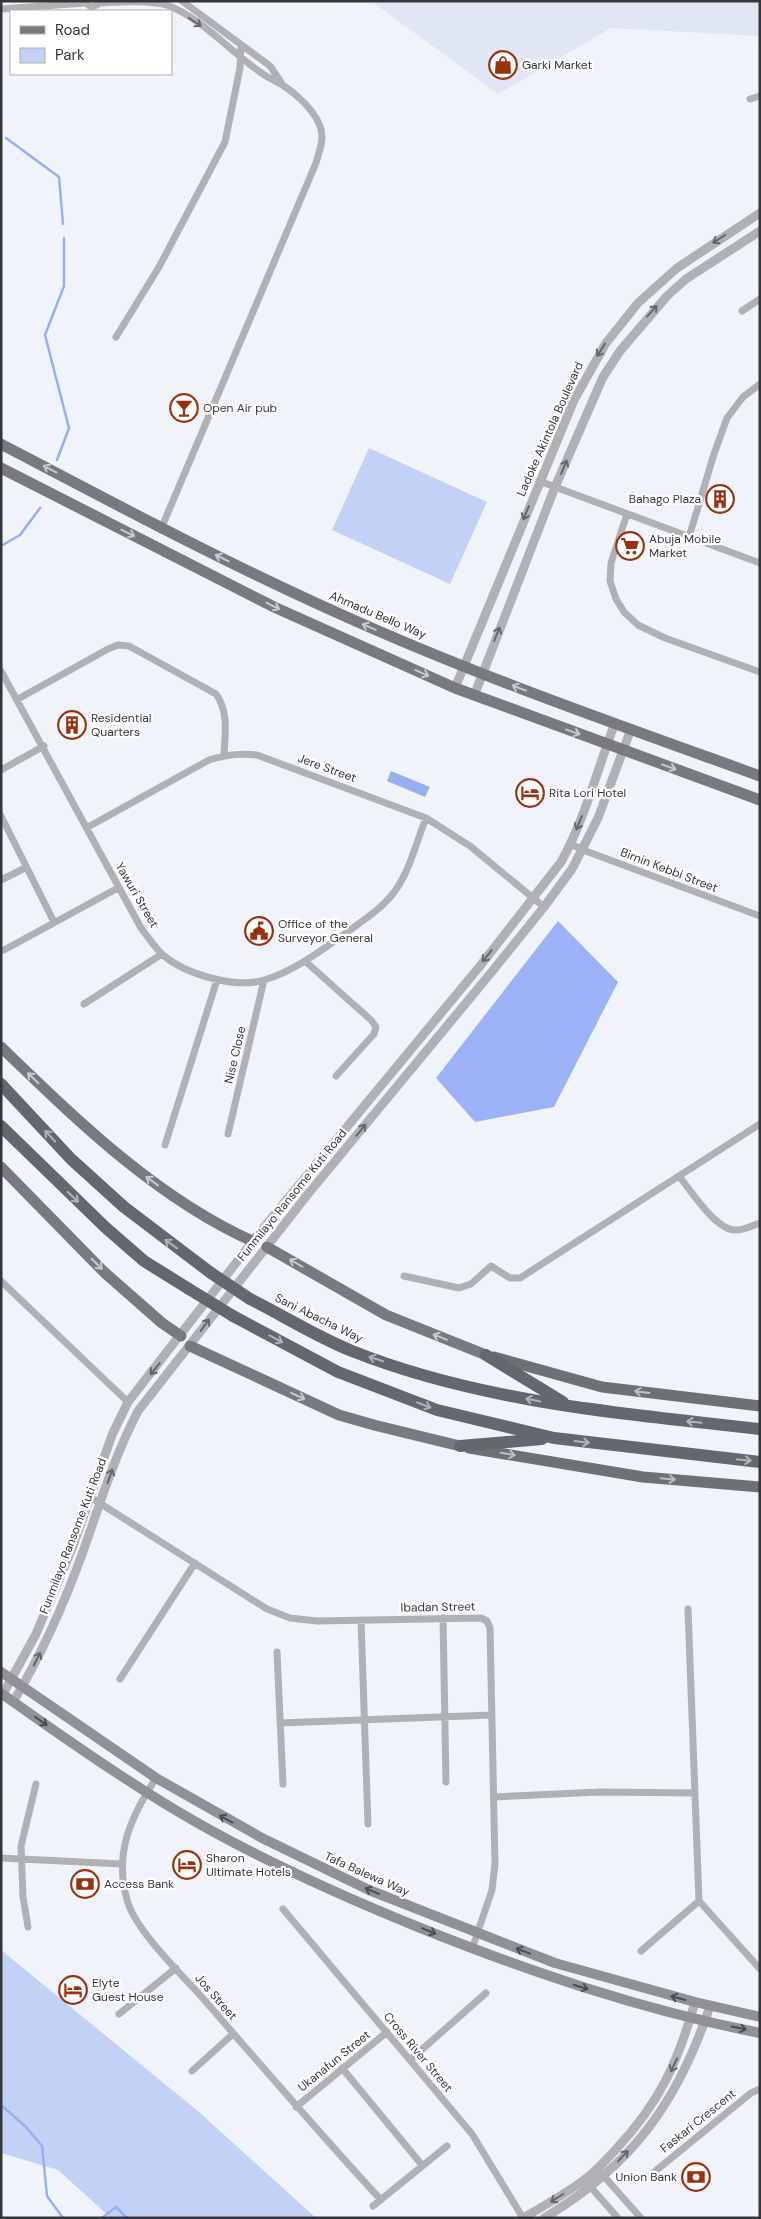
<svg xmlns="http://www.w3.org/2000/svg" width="761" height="2219" font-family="'DM Sans',sans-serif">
<rect width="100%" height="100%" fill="#f0f3fa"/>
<path fill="#e0e6f4" d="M 371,1 L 760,1 L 760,36 L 611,28 L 498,94 Z"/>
<path fill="#c3d1f6" d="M 369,448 L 487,502 L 450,584 L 332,530 Z
M 1,1950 L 199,2112 L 316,2218 L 111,2218 L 58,2170 L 1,2153 Z"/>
<path fill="#9bb3f6" d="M 558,921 L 618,982 L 554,1107 L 475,1122 L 436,1078 Z"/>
<path fill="#97aef1" d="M 391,771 L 430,787 L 425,797 L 387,781 Z"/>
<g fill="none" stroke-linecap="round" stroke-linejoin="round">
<path stroke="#97aef1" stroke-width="2.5" d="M 6,138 L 59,177 L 63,224
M 57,460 L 69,428 L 45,335 L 64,286 L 64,238
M 1,546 L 20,535 L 40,508
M 1,2105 L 26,2127 L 42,2146 L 47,2196 L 63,2218
M 102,2218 L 116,2207 L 127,2218"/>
<path stroke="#b0b1b4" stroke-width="7" d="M 84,1 L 91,7 L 97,5 L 100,1
M 182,1 L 270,66 L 281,82
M 99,3 C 120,2 148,0 167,5 C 204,19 233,55 266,76 C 277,82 288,87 297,96 C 306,104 316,115 320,126 C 325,139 319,151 316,163 L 161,529
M 1,9 L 85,3
M 750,99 L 760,96
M 742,311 L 760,299
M 116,337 L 159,267 L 225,142 L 240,68 L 241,45
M 539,481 L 760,563
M 627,514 L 611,563 L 610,581 L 616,599 L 624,612 L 638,625 L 665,638 L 760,672
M 689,537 L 714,454 L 727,418 L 743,397 L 760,384
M 1,671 L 141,928 C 148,937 155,948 163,955 C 185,974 235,989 264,980 C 292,972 319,952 343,935 C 362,921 384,908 397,888 C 411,867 417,840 426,818
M 18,699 L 108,649 L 118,645 L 129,646 L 216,694 C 229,712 225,734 224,755
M 1,770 L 44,746
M 1,816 L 54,922
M 88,827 L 209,760 C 226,754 240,753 257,755 L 426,818 L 470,846 L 544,907
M 571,844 L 583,850 L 760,916
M 1,880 L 25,868
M 4,950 L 118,888
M 305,961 L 371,1020 L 376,1027 L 374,1034 L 336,1076
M 84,1004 L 162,954
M 228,1134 L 264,980
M 165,1145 L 217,980
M 679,1176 C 691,1191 717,1232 737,1230 C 745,1230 753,1225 760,1223
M 404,1276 L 459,1288 L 471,1284 L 491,1266 L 510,1278 L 520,1278 L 760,1124
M 1,1281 L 128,1402
M 90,1497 L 267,1609 L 290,1618 L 317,1621 L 481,1618 L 487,1621 L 490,1628 L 495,1864 L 492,1890 L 472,1949
M 443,1618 L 446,1782
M 361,1620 L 368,1824
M 277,1652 L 283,1784
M 120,1679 L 195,1563
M 280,1723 L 492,1715
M 156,1778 C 130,1818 113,1855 128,1903 C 137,1931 179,1972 200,1995 C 260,2064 319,2133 381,2200
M 494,1797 L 600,1792 L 694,1793
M 1,1858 L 122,1864
M 699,1901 L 760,1969
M 283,1909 L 472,2134 L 523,2218
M 28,1927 L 23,1897 L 21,1846 L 36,1784
M 641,1951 L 699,1901 L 688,1609
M 119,2014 L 176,1968
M 410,2060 L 486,1993
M 342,2068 L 422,2165
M 192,2071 L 233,2034
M 296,2107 L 387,2032
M 601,2173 L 641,2218
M 653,2173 L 751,2093 L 760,2089
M 588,2184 L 618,2218
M 373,2206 L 447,2146"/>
<path stroke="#b0b1b4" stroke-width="9" d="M 455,688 L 574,400 L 606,343 L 638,303 L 677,268 L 760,213
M 474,696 L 555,487 L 603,377 L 620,351 L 667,296 L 686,279 L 760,231
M 3,1694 L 36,1634 L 73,1546 L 112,1435 L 128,1402 L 260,1232 L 480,966 L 561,862 C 585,819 597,770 615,723
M 13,1702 C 42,1654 65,1602 84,1549 C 100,1503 115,1455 138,1411 L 308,1194 L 490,974 L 544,907 L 572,869 L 598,818 L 631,729
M 523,2218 C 544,2206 565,2194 584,2180 C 597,2171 607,2159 617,2148 C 660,2102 678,2062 695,2002
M 544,2218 C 632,2166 678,2102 710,2006"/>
<path stroke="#8f9196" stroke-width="10" d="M 1,1672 L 156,1778 L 262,1838 L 369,1890 L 555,1963 L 695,2002 L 760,2017
M 1,1693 C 57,1733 114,1773 172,1808 C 250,1855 334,1893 418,1927 C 530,1972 642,2010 760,2033"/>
<path stroke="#787a80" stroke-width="11" d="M 1,444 C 113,503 224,562 340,614 C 477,676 619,725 760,776
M 1,468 L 274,607 L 455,688 L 760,800
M 1,1047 C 78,1121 156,1198 254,1242
M 1,1167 L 104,1272 L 162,1323 L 181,1336
M 267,1247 L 386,1315 L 486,1355
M 190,1346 L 339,1415 L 374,1425 L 460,1446"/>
<path stroke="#6e7076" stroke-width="11" d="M 494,1357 L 602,1387 L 760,1406
M 469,1448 L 643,1477 L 760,1487"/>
<path stroke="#64676d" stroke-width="12" d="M 1,1084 L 71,1159 L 124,1207 L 211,1273
M 1,1126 L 105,1227 L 144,1261 L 189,1289
M 250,1299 C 284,1316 317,1337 352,1351 C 480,1402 624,1414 760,1429
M 233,1316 L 338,1372 L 437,1410 L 554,1438 L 760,1462
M 486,1355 L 563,1402
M 460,1446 L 542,1439"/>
<path stroke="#64676d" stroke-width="12" d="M 211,1273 L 250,1299
M 189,1289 L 233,1316"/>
</g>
<defs><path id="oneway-shaft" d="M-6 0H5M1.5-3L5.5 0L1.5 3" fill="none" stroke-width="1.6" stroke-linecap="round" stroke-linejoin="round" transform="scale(1.25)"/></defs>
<g stroke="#66676a">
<use href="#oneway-shaft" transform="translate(195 22) rotate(34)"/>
<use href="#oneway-shaft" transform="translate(719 239) rotate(147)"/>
<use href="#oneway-shaft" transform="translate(652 311) rotate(-48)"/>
<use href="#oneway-shaft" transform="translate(601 350) rotate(122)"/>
<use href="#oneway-shaft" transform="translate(564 467) rotate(-67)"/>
<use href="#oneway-shaft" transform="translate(526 513) rotate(113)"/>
<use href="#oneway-shaft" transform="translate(497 634) rotate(-68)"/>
<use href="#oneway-shaft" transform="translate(579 823) rotate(112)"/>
<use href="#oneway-shaft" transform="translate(487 956) rotate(129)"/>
<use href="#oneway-shaft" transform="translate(361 1130) rotate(-51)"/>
<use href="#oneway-shaft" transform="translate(205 1325) rotate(-54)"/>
<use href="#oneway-shaft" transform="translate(155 1369) rotate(129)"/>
<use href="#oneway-shaft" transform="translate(110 1476) rotate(-71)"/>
<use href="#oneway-shaft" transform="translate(37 1659) rotate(-63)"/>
<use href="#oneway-shaft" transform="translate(674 2065) rotate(115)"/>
<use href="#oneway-shaft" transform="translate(623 2156) rotate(-47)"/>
<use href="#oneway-shaft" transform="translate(557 2198) rotate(148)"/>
</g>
<g stroke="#c9cacc">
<use href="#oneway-shaft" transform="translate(50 469) rotate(-152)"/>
<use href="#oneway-shaft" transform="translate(128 533) rotate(27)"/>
<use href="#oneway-shaft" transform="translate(222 558) rotate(-154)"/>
<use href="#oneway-shaft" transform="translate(273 606) rotate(26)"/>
<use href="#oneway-shaft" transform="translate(369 627) rotate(-157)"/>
<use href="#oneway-shaft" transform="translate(422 673) rotate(24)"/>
<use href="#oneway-shaft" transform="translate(519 688) rotate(-159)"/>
<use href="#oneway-shaft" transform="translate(573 732) rotate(20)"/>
<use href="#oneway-shaft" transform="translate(669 767) rotate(20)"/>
<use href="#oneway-shaft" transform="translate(33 1078) rotate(-136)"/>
<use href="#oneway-shaft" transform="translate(152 1181) rotate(-144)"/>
<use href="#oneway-shaft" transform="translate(296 1263) rotate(-150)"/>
<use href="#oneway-shaft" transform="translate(97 1264) rotate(45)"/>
<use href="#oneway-shaft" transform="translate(440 1337) rotate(-158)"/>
<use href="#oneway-shaft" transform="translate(298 1396) rotate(25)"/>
</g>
<g stroke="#b2b3b6">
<use href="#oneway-shaft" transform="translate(50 1136) rotate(-133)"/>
<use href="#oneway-shaft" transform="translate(73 1197) rotate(44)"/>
<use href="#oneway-shaft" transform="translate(171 1244) rotate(-144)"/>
<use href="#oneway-shaft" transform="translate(276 1339) rotate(28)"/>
<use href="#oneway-shaft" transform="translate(376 1359) rotate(-162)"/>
<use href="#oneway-shaft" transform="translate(533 1400) rotate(-168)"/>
<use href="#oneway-shaft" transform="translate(424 1405) rotate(21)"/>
<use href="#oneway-shaft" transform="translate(694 1422) rotate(-174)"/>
<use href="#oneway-shaft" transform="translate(582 1442) rotate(7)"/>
<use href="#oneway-shaft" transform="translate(744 1460) rotate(6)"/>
</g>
<g stroke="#bebfc1">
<use href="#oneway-shaft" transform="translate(642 1392) rotate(-173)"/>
<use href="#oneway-shaft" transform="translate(508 1454) rotate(10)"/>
<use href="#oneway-shaft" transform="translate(668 1479) rotate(5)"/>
</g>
<g stroke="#4c4d50">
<use href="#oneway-shaft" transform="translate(41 1721) rotate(35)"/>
<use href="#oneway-shaft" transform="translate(226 1819) rotate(-152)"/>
<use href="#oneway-shaft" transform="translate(372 1891) rotate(-157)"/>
<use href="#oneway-shaft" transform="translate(429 1931) rotate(22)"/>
<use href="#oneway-shaft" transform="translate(523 1951) rotate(-159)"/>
<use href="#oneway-shaft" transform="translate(581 1987) rotate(18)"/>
<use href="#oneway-shaft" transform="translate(678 1998) rotate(-165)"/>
<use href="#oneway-shaft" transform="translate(739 2028) rotate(11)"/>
</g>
<defs>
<symbol id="shop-ring" viewBox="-11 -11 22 22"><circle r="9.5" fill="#fff" stroke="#99320e" stroke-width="1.5"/><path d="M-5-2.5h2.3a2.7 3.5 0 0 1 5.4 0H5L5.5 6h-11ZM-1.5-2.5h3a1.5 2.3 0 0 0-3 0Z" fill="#99320e"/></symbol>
<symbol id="bar-ring" viewBox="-11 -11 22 22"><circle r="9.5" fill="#fff" stroke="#99320e" stroke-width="1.5"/><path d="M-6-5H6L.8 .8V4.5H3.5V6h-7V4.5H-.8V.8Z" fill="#99320e"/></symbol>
<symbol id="building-ring" viewBox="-11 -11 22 22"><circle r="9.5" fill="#fff" stroke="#99320e" stroke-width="1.5"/><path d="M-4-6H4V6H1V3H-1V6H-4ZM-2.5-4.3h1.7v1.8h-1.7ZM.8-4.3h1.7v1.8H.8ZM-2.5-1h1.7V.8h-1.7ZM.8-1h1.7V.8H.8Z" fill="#99320e"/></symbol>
<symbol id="supermarket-ring" viewBox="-11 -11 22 22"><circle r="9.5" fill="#fff" stroke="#99320e" stroke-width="1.5"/><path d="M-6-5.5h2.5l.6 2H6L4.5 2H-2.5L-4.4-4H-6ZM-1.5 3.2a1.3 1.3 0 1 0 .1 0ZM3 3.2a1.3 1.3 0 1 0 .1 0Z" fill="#99320e"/></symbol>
<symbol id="hotel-ring" viewBox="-11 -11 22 22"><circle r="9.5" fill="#fff" stroke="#99320e" stroke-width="1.5"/><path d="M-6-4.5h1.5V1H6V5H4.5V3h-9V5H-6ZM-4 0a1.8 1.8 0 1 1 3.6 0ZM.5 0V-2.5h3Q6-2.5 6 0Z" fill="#99320e"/></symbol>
<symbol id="civic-ring" viewBox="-11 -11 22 22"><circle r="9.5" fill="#fff" stroke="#99320e" stroke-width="1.5"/><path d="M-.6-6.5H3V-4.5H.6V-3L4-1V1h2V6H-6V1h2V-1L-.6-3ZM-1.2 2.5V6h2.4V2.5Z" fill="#99320e"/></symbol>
<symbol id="bank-ring" viewBox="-11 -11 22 22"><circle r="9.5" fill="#fff" stroke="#99320e" stroke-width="1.5"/><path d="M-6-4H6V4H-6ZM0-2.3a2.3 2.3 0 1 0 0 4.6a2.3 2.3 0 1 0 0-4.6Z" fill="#99320e"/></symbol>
</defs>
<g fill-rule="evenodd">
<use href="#shop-ring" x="487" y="49" width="32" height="32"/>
<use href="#bar-ring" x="168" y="392" width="32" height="32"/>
<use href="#building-ring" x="704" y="483" width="32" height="32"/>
<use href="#supermarket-ring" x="614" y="530" width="32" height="32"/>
<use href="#building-ring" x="56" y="709" width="32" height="32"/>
<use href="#hotel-ring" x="514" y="777" width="32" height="32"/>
<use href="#civic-ring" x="243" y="915" width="32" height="32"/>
<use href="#hotel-ring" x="171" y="1849" width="32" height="32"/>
<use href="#bank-ring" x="69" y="1868" width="32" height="32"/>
<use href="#hotel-ring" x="57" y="1974" width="32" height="32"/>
<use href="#bank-ring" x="680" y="2161" width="32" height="32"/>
</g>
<g text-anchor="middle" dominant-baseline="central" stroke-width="4.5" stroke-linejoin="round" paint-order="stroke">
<g font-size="12" fill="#353638" stroke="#fff" text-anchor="start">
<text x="522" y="65">Garki Market</text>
<text x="203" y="408">Open Air pub</text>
<text x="701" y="499" text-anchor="end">Bahago Plaza</text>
<text x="649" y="539">Abuja Mobile<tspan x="649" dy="14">Market</tspan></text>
<text x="91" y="718">Residential<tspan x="91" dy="14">Quarters</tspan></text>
<text x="549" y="793">Rita Lori Hotel</text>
<text x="278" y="924">Office of the<tspan x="278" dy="14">Surveyor General</tspan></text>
<text x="206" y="1858">Sharon<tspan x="206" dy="14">Ultimate Hotels</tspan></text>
<text x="104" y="1884">Access Bank</text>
<text x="92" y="1983">Elyte<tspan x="92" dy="14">Guest House</tspan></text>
<text x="677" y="2177" text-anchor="end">Union Bank</text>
</g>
<g font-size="12" fill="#353638" stroke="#fff">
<text transform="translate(550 429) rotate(-66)">Ladoke Akintola Boulevard</text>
<text transform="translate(378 615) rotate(23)">Ahmadu Bello Way</text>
<text transform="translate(327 768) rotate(20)">Jere Street</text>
<text transform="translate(669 870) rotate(21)">Birnin Kebbi Street</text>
<text transform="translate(137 895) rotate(60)">Yawuri Street</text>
<text transform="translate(235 1055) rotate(-77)">Nise Close</text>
<text transform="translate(292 1195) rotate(-51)">Funmilayo Ransome Kuti Road</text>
<text transform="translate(319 1318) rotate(26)">Sani Abacha Way</text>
<text transform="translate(73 1536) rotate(-69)">Funmilayo Ransome Kuti Road</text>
<text transform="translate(438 1607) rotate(-1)">Ibadan Street</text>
<text transform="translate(367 1874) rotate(24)">Tafa Balewa Way</text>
<text transform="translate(216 1997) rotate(49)">Jos Street</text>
<text transform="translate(418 2052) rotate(50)">Cross River Street</text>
<text transform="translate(334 2061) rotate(-39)">Ukanafun Street</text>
<text transform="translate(698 2121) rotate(-39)">Faskari Crescent</text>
</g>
</g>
<rect width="761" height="2219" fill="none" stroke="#353638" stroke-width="5"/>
<rect x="10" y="10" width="162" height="65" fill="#ffffff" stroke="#aeafaf"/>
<rect x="20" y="26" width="25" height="8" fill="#787a80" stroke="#aeafaf"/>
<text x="55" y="35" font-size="15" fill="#353638">Road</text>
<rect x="20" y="48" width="25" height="15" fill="#c3d1f6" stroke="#aeafaf"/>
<text x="55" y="60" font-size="15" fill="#353638">Park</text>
</svg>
